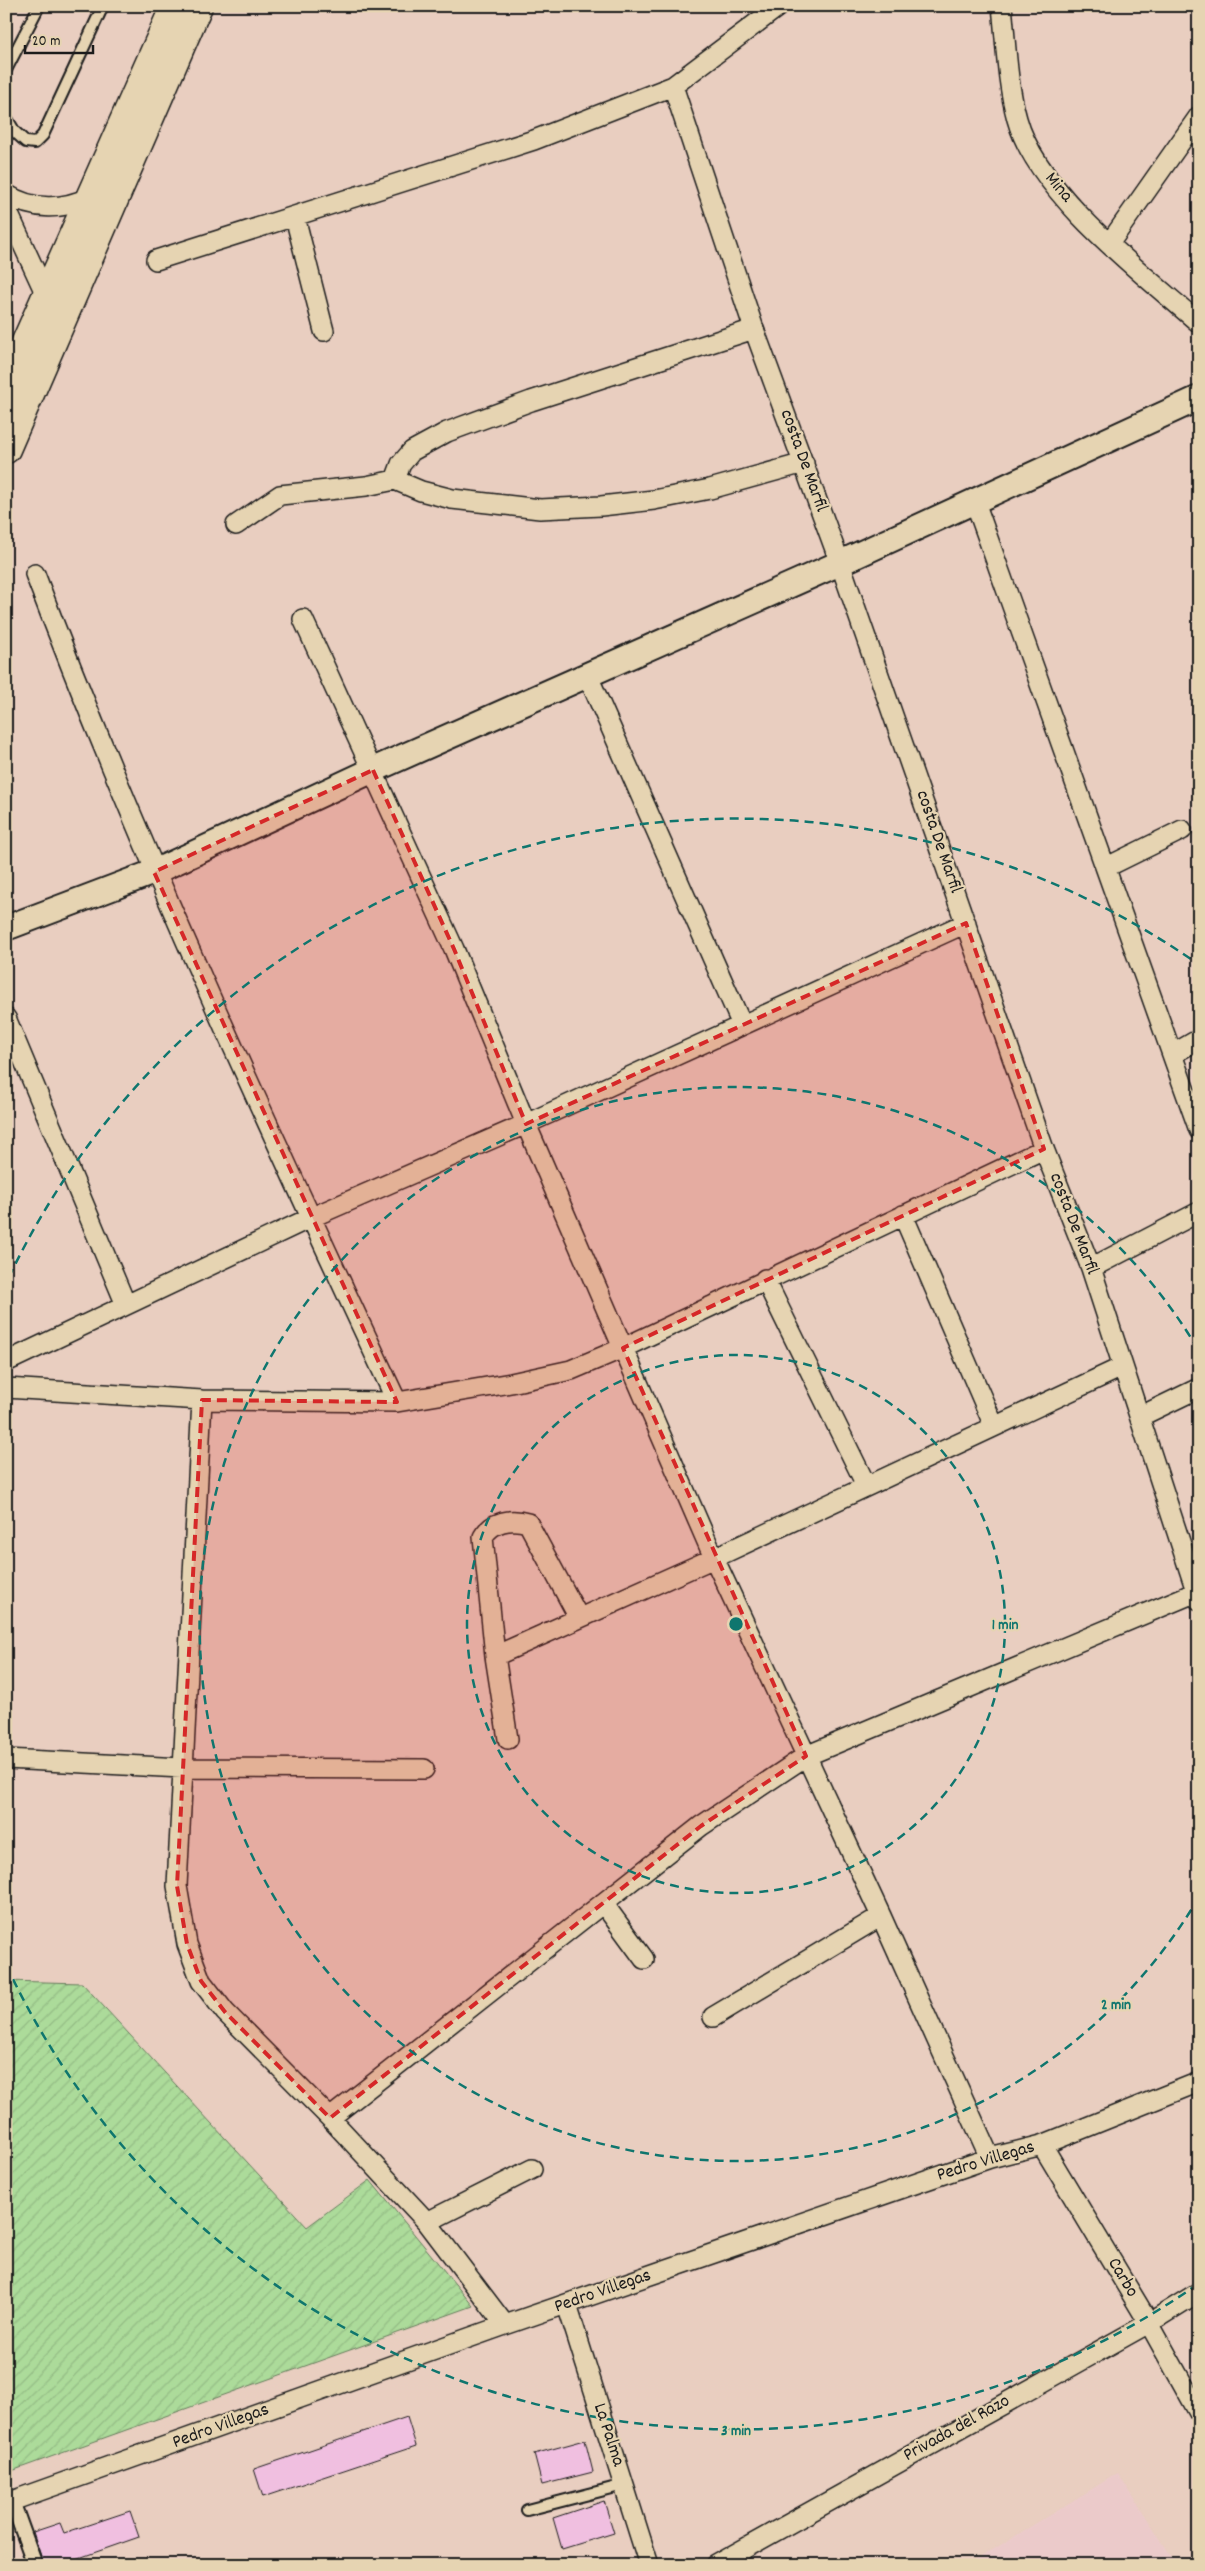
<svg xmlns="http://www.w3.org/2000/svg" width="1205" height="2571" font-family="Dekko,sans-serif">
<defs>
<pattern id="garden-furrows" width="10" height="10" patternUnits="userSpaceOnUse" patternTransform="scale(1.25)"><rect width="10" height="10" fill="#acdb9a"/><path d="M-1 1l2-2M0 10L10 0M9 11l2-2" fill="none" stroke="#93bb84"/></pattern>
</defs>
<rect width="100%" height="100%" fill="#e9cec0"/>
<filter id="ink" filterUnits="userSpaceOnUse"><feTurbulence type="fractalNoise" baseFrequency=".02" numOctaves="2"/><feDisplacementMap in="SourceGraphic" scale="10" xChannelSelector="R" yChannelSelector="G"/><feConvolveMatrix kernelMatrix="1 2 1 2 8 2 1 2 1" color-interpolation-filters="sRGB"/></filter>
<g filter="url(#ink)">
<path fill="#ebcaca" d="M 1118,2473 L 1177,2565 L 968,2565 Z"/>
<path fill="url(#garden-furrows)" stroke="#647c5b" d="M 6,1981 L 82,1983 L 307,2227 L 370,2180 L 473,2306 L 6,2473 Z"/>
<path fill="#f0bfe0" stroke="#1c1c1c" d="M 407,2417 L 416,2446 L 263,2497 L 254,2469 Z
M 585,2440 L 593,2472 L 542,2485 L 534,2454 Z
M 604,2501 L 614,2533 L 562,2549 L 553,2518 Z
M 130,2511 L 139,2537 L 59,2565 L 44,2565 L 33,2532 L 60,2523 L 64,2533 Z"/>
<g fill="none" stroke-linecap="round" stroke-linejoin="round">
<defs>
<path id="service" d="M 6,70 L 39,6
M 6,117 L 15,132 L 26,142 L 35,143 L 43,135 L 103,6
M 527,2510 L 624,2485"/>
<path id="pedestrian" d="M 12,2501 L 35,2565"/>
<path id="minor" d="M 1002,6 C 1006,43 1007,83 1017,119 C 1037,193 1142,273 1199,323
M 673,86 L 754,329 L 840,563 L 1044,1149 L 1091,1268 L 1199,1600
M 6,194 C 33,211 63,210 90,197
M 6,208 L 46,295
M 295,217 L 324,331
M 1109,244 L 1199,116
M 156,260 L 534,140 L 673,86 L 779,6
M 395,480 L 401,464 L 412,451 L 447,432 L 531,401 L 754,329
M 975,502 L 1199,1130
M 236,525 L 280,495 L 366,486 L 395,480 L 421,491 L 452,499 L 540,509 L 601,506 L 654,500 L 710,489 L 804,463
M 35,574 C 142,856 269,1129 397,1402
M 303,619 L 454,949 L 526,1124 L 714,1558 L 881,1916 L 990,2158
M 588,676 L 742,1025
M 1107,867 L 1182,830
M 6,1018 L 126,1305
M 1173,1054 L 1199,1039
M 903,1215 L 994,1426
M 1091,1268 L 1199,1212
M 765,1279 L 866,1485
M 6,1362 L 310,1218 L 526,1124 L 966,923
M 6,1388 L 202,1400 L 397,1402 L 511,1383 L 571,1370 L 623,1348 L 1044,1149
M 202,1400 L 177,1886 L 187,1944 L 201,1981 L 225,2012 L 330,2118 L 427,2222 L 505,2325
M 1141,1416 L 1199,1388
M 495,1656 L 714,1558 L 1122,1367
M 508,1739 L 495,1656 L 483,1537 C 492,1521 511,1518 528,1523 L 579,1618
M 6,1759 L 182,1768 L 424,1769
M 603,1903 L 644,1959
M 713,2017 L 881,1916
M 330,2118 L 701,1826 L 806,1756 L 1199,1591
M 1042,2145 L 1149,2323 L 1199,2413
M 427,2222 L 532,2169
M 567,2305 L 649,2565
M 6,2503 L 505,2325 L 990,2158 L 1042,2145 L 1199,2082
M 715,2565 L 1149,2323 L 1199,2292"/>
<path id="tertiary" d="M 6,928 L 154,872 L 373,770 L 840,563 L 1199,398"/>
<path id="secondary" d="M 6,387 L 175,6
M 6,449 L 198,6"/>
</defs>
<use href="#service" stroke="#1c1c1c" stroke-width="14"/>
<use href="#pedestrian" stroke="#1c1c1c" stroke-width="18"/>
<use href="#minor" stroke="#1c1c1c" stroke-width="22"/>
<use href="#tertiary" stroke="#1c1c1c" stroke-width="28"/>
<use href="#secondary" stroke="#1c1c1c" stroke-width="31"/>
<use href="#service" stroke="#e6d4b2" stroke-width="10"/>
<use href="#pedestrian" stroke="#e6d4b2" stroke-width="14"/>
<use href="#minor" stroke="#e6d4b2" stroke-width="19"/>
<use href="#tertiary" stroke="#e6d4b2" stroke-width="24"/>
<use href="#secondary" stroke="#e6d4b2" stroke-width="28"/>
</g>
</g>
<path fill="#d62828" fill-opacity="0.2" stroke="#d62828" stroke-width="4" stroke-dasharray="10 6" stroke-linejoin="round" d="M 373,770 L 454,949 L 526,1124 L 966,923 L 1044,1149 L 623,1348 L 806,1756 L 701,1826 L 330,2118 L 225,2012 L 201,1981 L 187,1944 L 177,1886 L 202,1400 L 397,1402 L 154,872 Z"/>
<g fill="none" stroke="#0f766e" stroke-width="2.5" stroke-dasharray="9 6">
<circle cx="736" cy="1624" r="269"/>
<path d="M1199 1897A537 537 0 1 1 1199 1351"/>
<path d="M1198 2284A806 806 0 0 1 9 1971M9 1277A806 806 0 0 1 1198 964"/>
</g>
<g text-anchor="middle" dominant-baseline="central" stroke-width="4.5" stroke-linejoin="round" paint-order="stroke">
<g font-size="19" fill="#1c1c1c" stroke="#e6d4b2">
<text transform="translate(1058 188) rotate(50)">Mina</text>
<text transform="translate(803 461) rotate(70)">costa De Marfil</text>
<text transform="translate(938 842) rotate(71)">costa De Marfil</text>
<text transform="translate(1073 1224) rotate(69)">costa De Marfil</text>
<text transform="translate(986 2162) rotate(-17)">Pedro Villegas</text>
<text transform="translate(1122 2278) rotate(59)">Carbo</text>
<text transform="translate(603 2292) rotate(-19)">Pedro Villegas</text>
<text transform="translate(221 2427) rotate(-20)">Pedro Villegas</text>
<text transform="translate(957 2429) rotate(-29)">Privada del Razo</text>
<text transform="translate(608 2435) rotate(72)">La Palma</text>
</g>
</g>
<circle cx="736" cy="1624" r="8" fill="#0f766e" stroke="#e6d4b2" stroke-width="2.5"/>
<g font-size="15" text-anchor="middle" font-weight="bold" fill="#0f766e" stroke="#e6d4b2" stroke-width="4.5" stroke-linejoin="round" paint-order="stroke">
<text x="1005" y="1629">1 min</text>
<text x="1116" y="2009">2 min</text>
<text x="736" y="2435">3 min</text>
</g>
<rect width="1205" height="2571" fill="none" stroke="#e6d4b2" stroke-width="25"/>
<rect x="12" y="12" width="1180" height="2546" fill="none" stroke="#1c1c1c" stroke-width="2" filter="url(#ink)"/>
<path d="M25 45v8h68v-8" fill="none" stroke="#1c1c1c" stroke-width="2.5"/>
<text x="32" y="45" font-size="15" fill="#1c1c1c" stroke="#e6d4b2" stroke-width="4" paint-order="stroke">20 m</text>
</svg>
